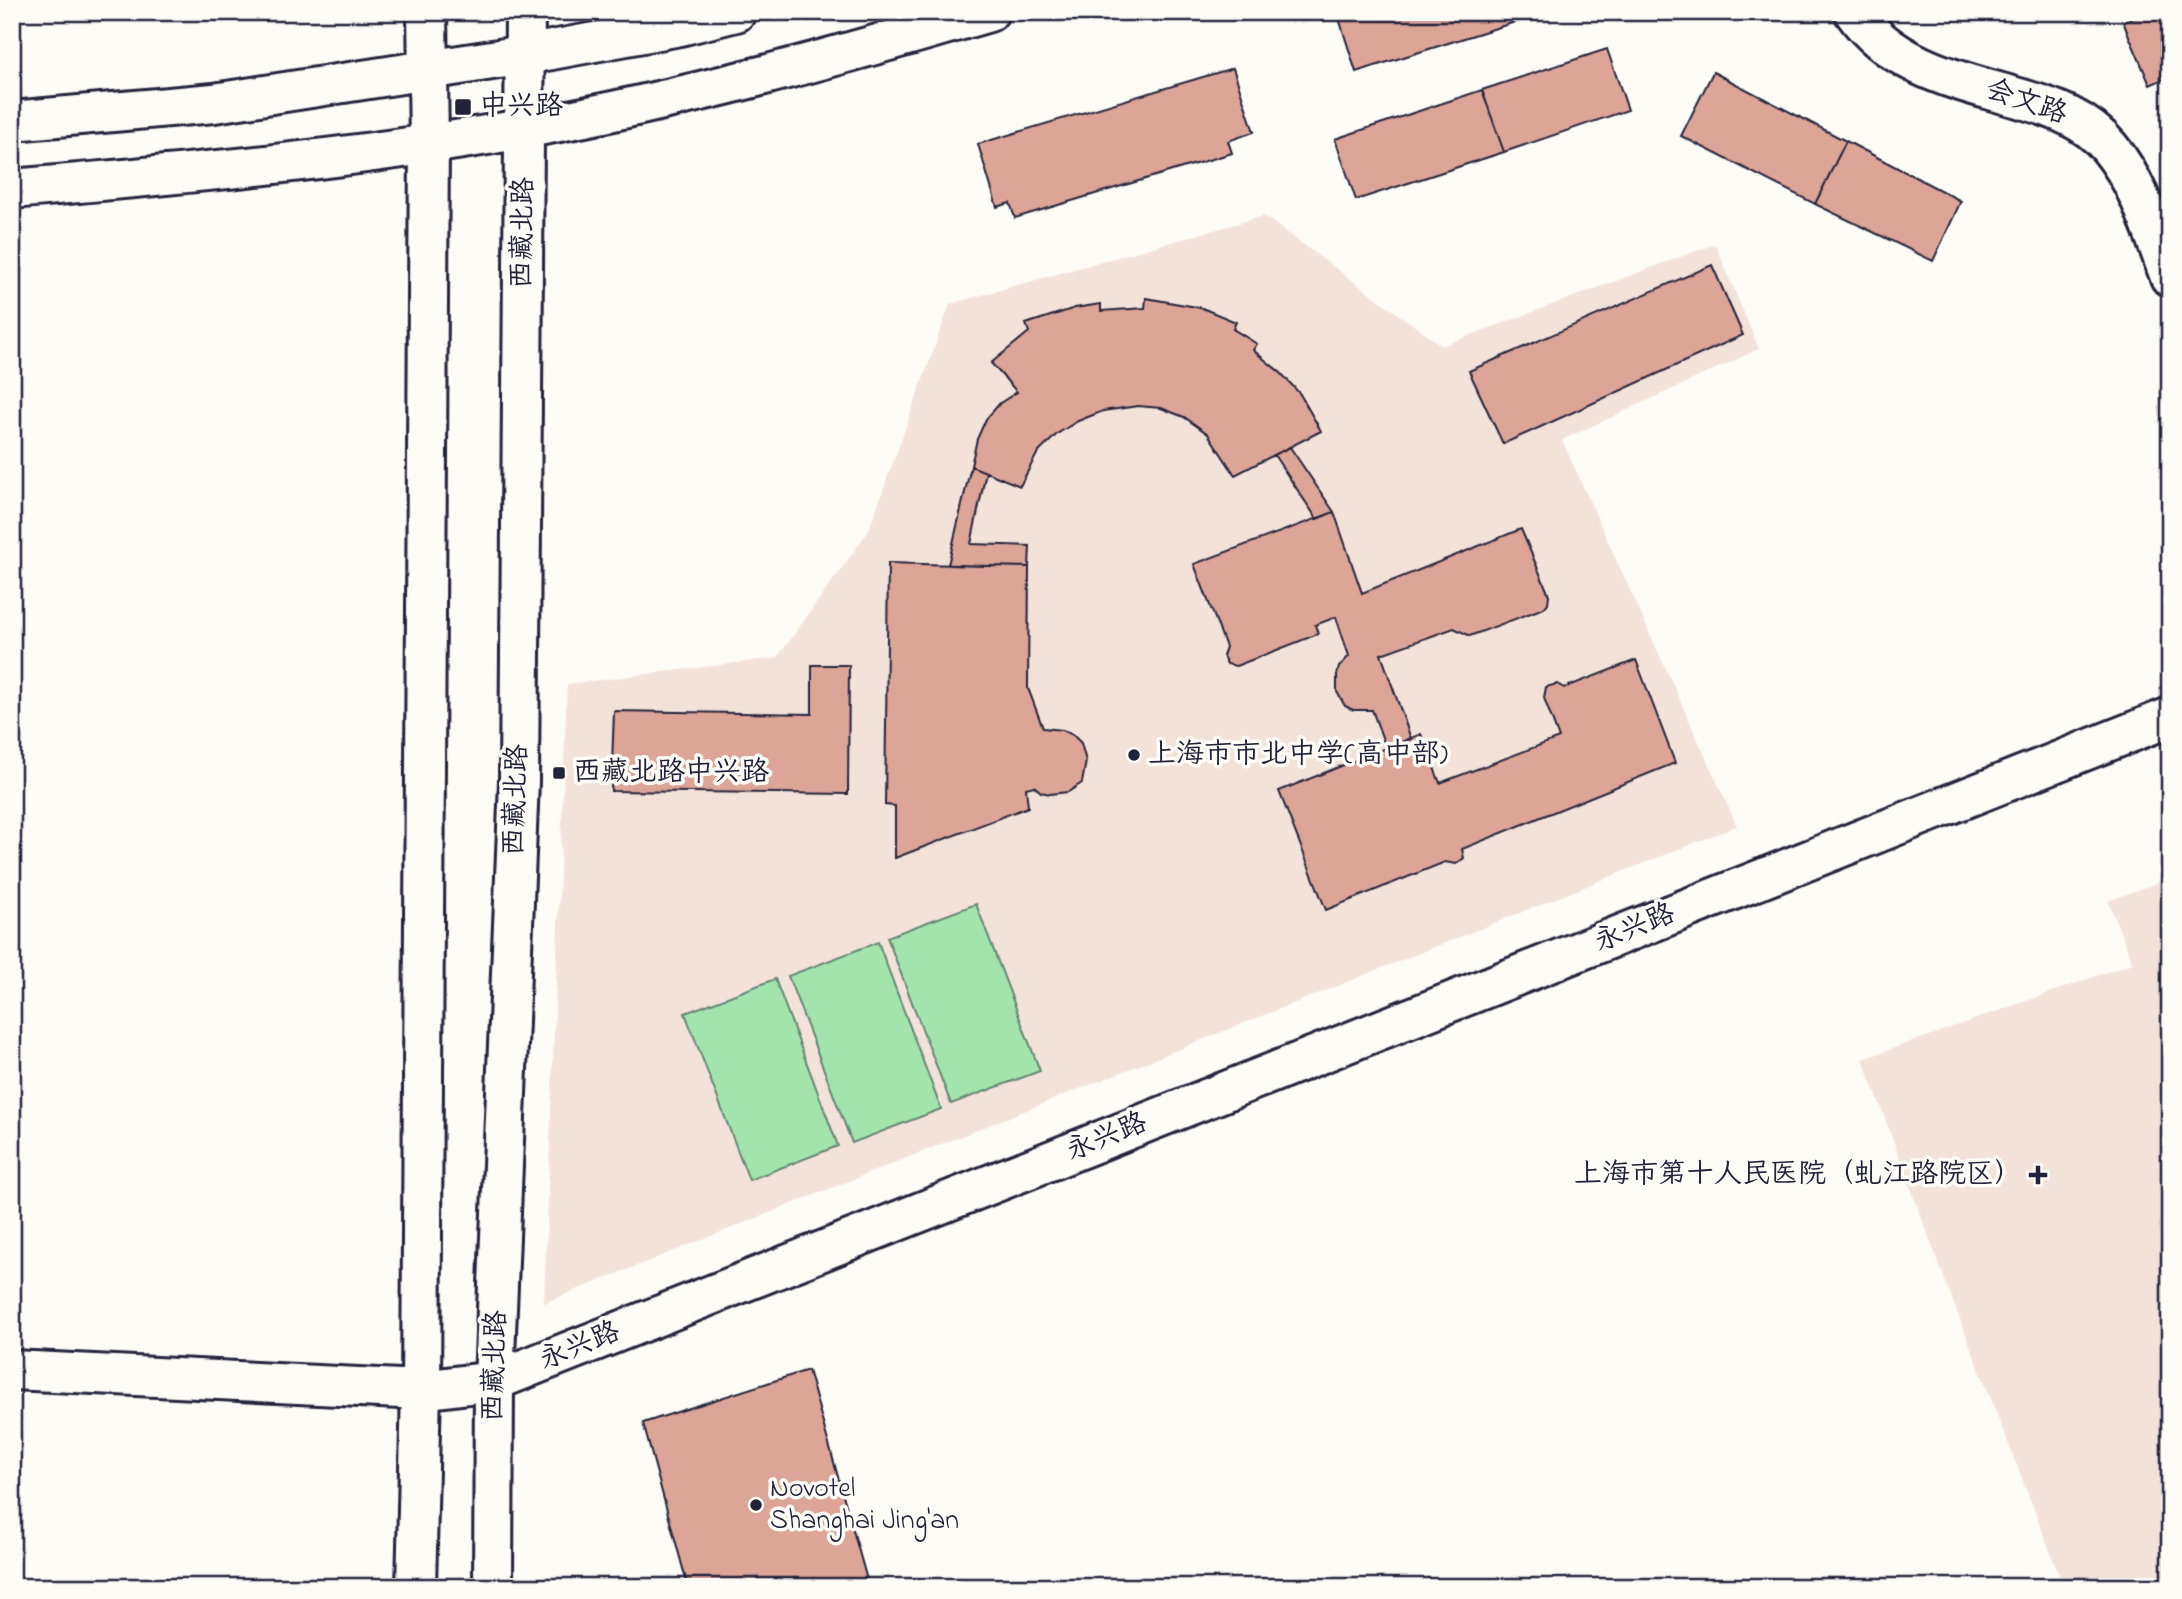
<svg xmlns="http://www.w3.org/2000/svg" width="2182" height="1599" font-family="'Indie Flower','LXGW WenKai TC',sans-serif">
<rect width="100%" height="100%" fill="#fdfcf7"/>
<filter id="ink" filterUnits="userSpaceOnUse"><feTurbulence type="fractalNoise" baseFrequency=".0143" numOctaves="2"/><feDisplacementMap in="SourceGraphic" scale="14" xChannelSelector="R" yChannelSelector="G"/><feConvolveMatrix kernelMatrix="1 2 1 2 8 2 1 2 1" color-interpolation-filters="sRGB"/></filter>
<g filter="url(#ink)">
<path fill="#f3e2da" d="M 1264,216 L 1442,346 L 1715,244 L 1759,349 L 1562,440 L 1737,826 L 544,1303 L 567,684 L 777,658 L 868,532 L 950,304 Z
M 2170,878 L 2170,1587 L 2064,1587 L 1949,1291 L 1863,1059 L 2133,963 L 2108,901 Z"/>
<path fill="#a3e4ad" stroke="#628374" stroke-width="2" d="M 976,904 L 1040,1071 L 951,1104 L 887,937 Z
M 878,942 L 941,1109 L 852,1143 L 788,976 Z
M 775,979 L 838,1146 L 749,1180 L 685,1013 Z"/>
<path fill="#dda498" stroke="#22223b" stroke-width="2" d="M 1337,12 L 1547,12 L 1356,72 Z
M 2147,12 L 2170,12 L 2170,76 L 2150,85 L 2123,22 Z
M 1607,49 L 1628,110 L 1504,152 L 1482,90 Z
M 1233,68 L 1254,132 L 1228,141 L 1232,153 L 1015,218 L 1010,203 L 997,207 L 978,144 Z
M 1713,72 L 1846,141 L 1815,204 L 1681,136 Z
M 1482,90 L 1504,152 L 1356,200 L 1335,139 Z
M 1846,141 L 1961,201 L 1933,261 L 1815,204 Z
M 1712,265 L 1743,335 L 1503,444 L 1469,371 Z
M 1146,298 L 1202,308 L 1236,322 L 1233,329 L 1257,344 L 1253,350 L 1281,373 L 1300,394 L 1321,431 L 1235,475 L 1208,434 L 1184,417 L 1161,408 L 1138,406 L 1103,411 L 1078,421 L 1057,434 L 1037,454 L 1020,486 L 971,466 L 977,439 L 986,419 L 1000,403 L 1017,392 L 991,363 L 1029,332 L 1026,324 L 1075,308 L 1101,304 L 1101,311 L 1145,308 Z
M 1290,447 L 1334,512 L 1317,519 L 1274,455 Z
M 971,466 L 986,472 L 971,544 L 1030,546 L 1029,567 L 948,565 Z
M 1334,512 L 1362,593 L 1521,529 L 1549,595 L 1548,603 L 1544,608 L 1470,636 L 1454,628 L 1381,654 L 1411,739 L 1386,748 L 1372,710 L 1353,710 L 1345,706 L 1337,692 L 1337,675 L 1339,667 L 1349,656 L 1336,617 L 1315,625 L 1318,634 L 1236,666 L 1227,664 L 1223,656 L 1226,647 L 1194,564 Z
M 888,563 L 1029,567 L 1028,688 L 1043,728 L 1063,730 L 1073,735 L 1081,743 L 1086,761 L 1082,783 L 1068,792 L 1050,794 L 1041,792 L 1034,786 L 1026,788 L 1028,807 L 895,858 L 895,806 L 885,805 Z
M 1636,660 L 1675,763 L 1462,849 L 1464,858 L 1456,864 L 1445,862 L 1326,910 L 1279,791 L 1421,734 L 1440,783 L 1559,738 L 1544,698 L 1546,687 L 1557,684 L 1564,688 Z
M 812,665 L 849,665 L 848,794 L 611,791 L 614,711 L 812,714 Z
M 808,1370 L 869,1587 L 688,1587 L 643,1423 Z"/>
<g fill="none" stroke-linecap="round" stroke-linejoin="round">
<defs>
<path id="minor" d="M 1854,12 C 1893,68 1961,81 2022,99 C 2054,108 2087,120 2109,147 C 2140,184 2153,234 2170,277
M 12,1370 L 421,1390 L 494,1381 L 2170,717"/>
<path id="major" d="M 12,121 L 214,103 L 525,55 L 680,26 L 736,12
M 12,189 C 184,174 357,159 527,128 C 683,100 836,57 989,12
M 416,1587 L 421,1390 L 429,143 L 427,12
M 493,1587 L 494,1381 L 519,781 L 525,12"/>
</defs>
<use href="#minor" stroke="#22223b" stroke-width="44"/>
<use href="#major" stroke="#22223b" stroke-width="44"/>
<use href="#minor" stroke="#fdfcf7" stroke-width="38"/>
<use href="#major" stroke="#fdfcf7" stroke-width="38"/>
</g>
</g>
<g fill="#22223b" stroke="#fdfcf7" stroke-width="2.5">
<rect x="454" y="98" width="18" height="18" rx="3.5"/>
<circle cx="1134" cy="755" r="7"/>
<rect x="552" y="766" width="14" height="14" rx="3.5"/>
<path d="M2034.5 1164.5h7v7h7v7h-7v7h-7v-7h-7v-7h7z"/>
<circle cx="756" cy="1505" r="7"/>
</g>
<g text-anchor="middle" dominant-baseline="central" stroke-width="7" stroke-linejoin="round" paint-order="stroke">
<g font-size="28" fill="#22223b" stroke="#fdfcf7">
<text transform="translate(2026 103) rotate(19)">会文路</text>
<text transform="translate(524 233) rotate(-89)">西藏北路</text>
<text transform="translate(517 800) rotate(-88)">西藏北路</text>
<text transform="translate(1635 929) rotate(-22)">永兴路</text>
<text transform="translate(1107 1138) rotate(-22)">永兴路</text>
<text transform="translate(580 1347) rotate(-22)">永兴路</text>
<text transform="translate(496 1366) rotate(-88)">西藏北路</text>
</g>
<g font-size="28" fill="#22223b" stroke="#fdfcf7" text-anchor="start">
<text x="479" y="107">中兴路</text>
<text x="1148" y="755">上海市市北中学(高中部)</text>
<text x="573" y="773">西藏北路中兴路</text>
<text x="2022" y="1175" text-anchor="end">上海市第十人民医院（虬江路院区）</text>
<text x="770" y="1489">Novotel<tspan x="770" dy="32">Shanghai Jing'an</tspan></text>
</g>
</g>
<rect width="2182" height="1599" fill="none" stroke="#fdfcf7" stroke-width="42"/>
<rect x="21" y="21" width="2140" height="1557" fill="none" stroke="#22223b" stroke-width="2.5" filter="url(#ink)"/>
</svg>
